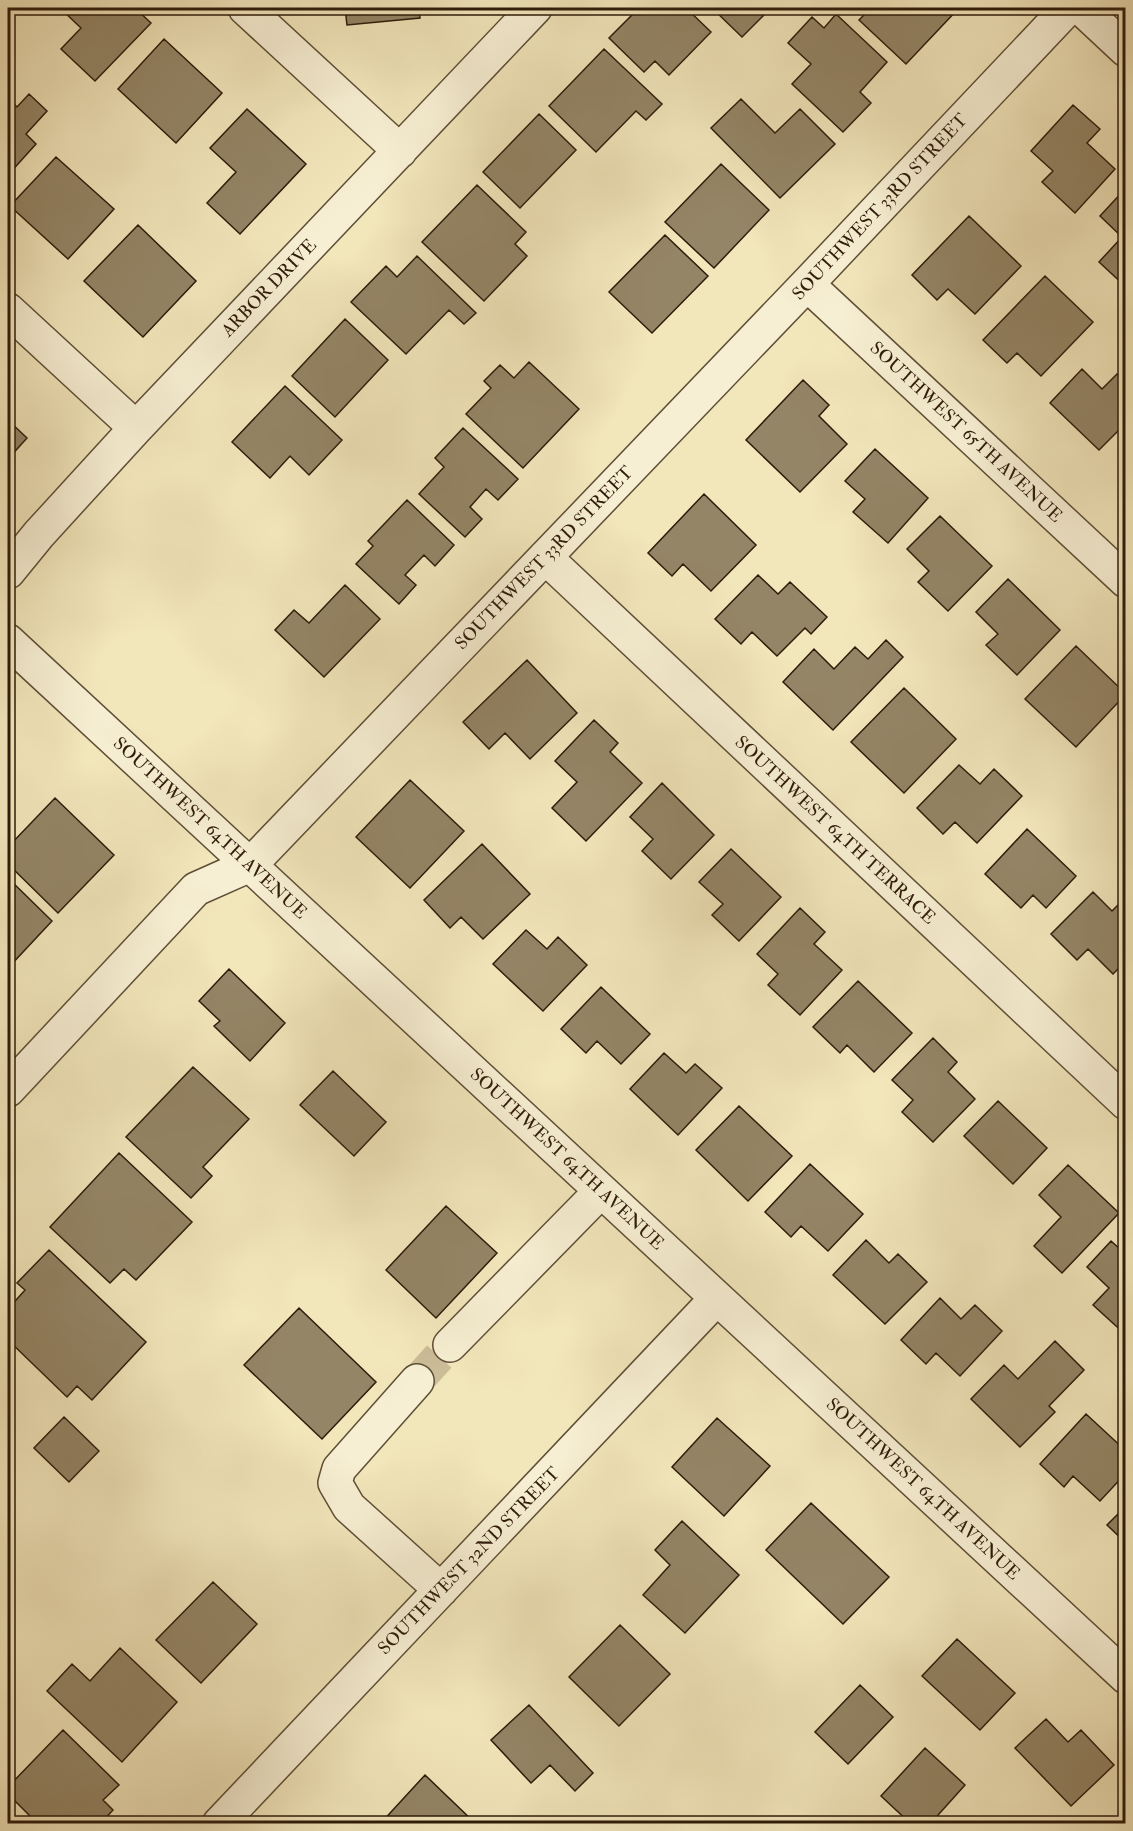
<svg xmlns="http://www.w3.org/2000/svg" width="1133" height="1831" font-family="'IM FELL Double Pica',serif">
<rect width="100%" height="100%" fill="#f2e6bb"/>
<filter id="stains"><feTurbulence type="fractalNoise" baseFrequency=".00333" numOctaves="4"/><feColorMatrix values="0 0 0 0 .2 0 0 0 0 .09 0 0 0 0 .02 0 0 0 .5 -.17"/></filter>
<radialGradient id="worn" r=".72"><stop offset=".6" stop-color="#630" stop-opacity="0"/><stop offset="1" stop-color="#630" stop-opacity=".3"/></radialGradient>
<path fill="#948566" stroke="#2e1b0a" stroke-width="1.5" d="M 60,8 L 135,8 L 151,23 L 95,81 L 61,49 L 81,28 Z
M 345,8 L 419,8 L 420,18 L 347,25 Z
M 639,8 L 686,8 L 711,32 L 669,75 L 655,61 L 644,72 L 609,38 Z
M 712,8 L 771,8 L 742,37 Z
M 871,8 L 959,8 L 906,64 L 859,20 Z
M 836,14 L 887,62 L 860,92 L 871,103 L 843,132 L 792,84 L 811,64 L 788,43 L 812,17 L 824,28 Z
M 164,39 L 222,93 L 176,143 L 118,89 Z
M 604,49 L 662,104 L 646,120 L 636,111 L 596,152 L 549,106 Z
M 29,94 L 47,111 L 26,134 L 36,144 L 8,175 L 8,98 L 17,107 Z
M 741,99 L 775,133 L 800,109 L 835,144 L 780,198 L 711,128 Z
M 1073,105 L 1100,129 L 1087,143 L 1115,169 L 1075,213 L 1042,182 L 1053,171 L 1031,151 Z
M 247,109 L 306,164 L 240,234 L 207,203 L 236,172 L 210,148 Z
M 539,114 L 576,150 L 520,208 L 483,172 Z
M 56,157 L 114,209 L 68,259 L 10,206 Z
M 721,164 L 769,210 L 714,268 L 665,222 Z
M 477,185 L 526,232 L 515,244 L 527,256 L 484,301 L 422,242 Z
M 1126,188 L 1126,287 L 1099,262 L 1122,237 L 1100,216 Z
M 969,216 L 1021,266 L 975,314 L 948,289 L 937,300 L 912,275 Z
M 138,225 L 196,281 L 143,337 L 84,281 Z
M 665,235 L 708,276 L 652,333 L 609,292 Z
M 417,256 L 476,313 L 464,324 L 449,310 L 406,354 L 351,302 L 386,266 L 397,277 Z
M 1045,276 L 1093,322 L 1041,376 L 1017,353 L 1007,363 L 983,340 Z
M 345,319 L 388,360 L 335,417 L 292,376 Z
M 529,362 L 579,409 L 523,468 L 466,414 L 491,388 L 484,381 L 500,365 L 514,378 Z
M 1082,369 L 1102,389 L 1117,374 L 1126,382 L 1126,423 L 1099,450 L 1050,403 Z
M 803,380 L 829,405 L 819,416 L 847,444 L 800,492 L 746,440 Z
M 285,386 L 342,440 L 309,475 L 290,456 L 270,478 L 232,442 Z
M 8,420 L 27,438 L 8,459 Z
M 463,428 L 518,479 L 498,500 L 486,489 L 470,507 L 482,519 L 465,537 L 419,494 L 444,467 L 435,458 Z
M 875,449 L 928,498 L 888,543 L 853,512 L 865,499 L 845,481 Z
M 704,494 L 756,545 L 711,591 L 683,564 L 672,576 L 648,553 Z
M 407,500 L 454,545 L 435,566 L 424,555 L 405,575 L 416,585 L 399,604 L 356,564 L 373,546 L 368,541 Z
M 940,516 L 992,566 L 948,611 L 918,582 L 929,571 L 907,549 Z
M 758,575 L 778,594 L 790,582 L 827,617 L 811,634 L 805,628 L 777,656 L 752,632 L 741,644 L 715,619 Z
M 1008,579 L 1060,630 L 1017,675 L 986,645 L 998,634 L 976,612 Z
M 345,585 L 380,619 L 324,677 L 275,630 L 294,610 L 309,623 Z
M 886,640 L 903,657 L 833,730 L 783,682 L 814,649 L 834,669 L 855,647 L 868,659 Z
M 1076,646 L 1126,694 L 1076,747 L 1025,699 Z
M 527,660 L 577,713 L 530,759 L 505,733 L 489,749 L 463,722 Z
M 904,688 L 956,739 L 904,793 L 851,742 Z
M 594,720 L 618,743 L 610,752 L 642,783 L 586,841 L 552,808 L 577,782 L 555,761 Z
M 959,765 L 980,784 L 994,769 L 1022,796 L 977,843 L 955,822 L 943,834 L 917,808 Z
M 410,780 L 464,831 L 410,888 L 356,837 Z
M 662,783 L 714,835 L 671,879 L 642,851 L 653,839 L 630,817 Z
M 55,798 L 114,855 L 58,913 L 8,864 L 8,847 Z
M 1027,829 L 1076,876 L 1046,908 L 1033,895 L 1021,908 L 985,874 Z
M 482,844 L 530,894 L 483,939 L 461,917 L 450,928 L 424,900 Z
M 731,849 L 781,897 L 739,941 L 712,915 L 723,904 L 699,882 Z
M 8,878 L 52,921 L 8,968 Z
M 1093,892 L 1112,911 L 1123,900 L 1126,902 L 1126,961 L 1113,974 L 1088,949 L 1077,960 L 1051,934 Z
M 800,908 L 825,932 L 814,944 L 842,970 L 800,1015 L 768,985 L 778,974 L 757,954 Z
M 526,930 L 547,949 L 558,937 L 587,965 L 543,1011 L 493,964 Z
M 229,969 L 285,1023 L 250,1061 L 214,1026 L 220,1021 L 199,1001 Z
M 858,981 L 912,1033 L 874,1072 L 847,1045 L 840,1053 L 813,1027 Z
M 601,987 L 650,1034 L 621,1064 L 597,1041 L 586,1053 L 561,1029 Z
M 933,1038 L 957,1062 L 948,1072 L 975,1099 L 933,1142 L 902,1112 L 913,1100 L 892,1080 Z
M 664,1053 L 686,1073 L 695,1064 L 722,1088 L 678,1135 L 630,1089 Z
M 193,1067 L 249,1119 L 203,1167 L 212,1176 L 191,1198 L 126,1137 Z
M 333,1071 L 386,1122 L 354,1156 L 300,1105 Z
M 998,1101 L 1047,1148 L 1013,1184 L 964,1136 Z
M 739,1106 L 792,1156 L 748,1201 L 696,1150 Z
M 119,1153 L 192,1222 L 136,1280 L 124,1269 L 110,1283 L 50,1227 Z
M 810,1164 L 863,1214 L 828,1251 L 801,1226 L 791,1237 L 765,1212 Z
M 1068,1165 L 1119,1213 L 1062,1273 L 1034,1246 L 1061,1217 L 1039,1195 Z
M 446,1206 L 497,1253 L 436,1318 L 386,1270 Z
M 866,1240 L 889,1263 L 898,1254 L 927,1282 L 885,1324 L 833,1275 Z
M 1111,1241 L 1120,1249 L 1126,1243 L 1126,1335 L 1093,1305 L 1109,1288 L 1087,1267 Z
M 49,1250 L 146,1342 L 92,1400 L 77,1386 L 67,1397 L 8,1340 L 8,1309 L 25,1290 L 17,1283 Z
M 940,1298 L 961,1319 L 975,1305 L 1002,1331 L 960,1376 L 936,1353 L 926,1364 L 901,1340 Z
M 299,1308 L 376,1382 L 322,1439 L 244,1365 Z
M 1055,1341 L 1084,1370 L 1049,1406 L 1055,1412 L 1020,1447 L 971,1399 L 1004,1365 L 1018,1379 Z
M 1086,1414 L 1126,1451 L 1126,1473 L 1100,1501 L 1073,1476 L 1064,1487 L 1040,1464 Z
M 64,1417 L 99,1451 L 69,1482 L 34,1448 Z
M 717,1418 L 770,1466 L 724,1516 L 672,1467 Z
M 811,1503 L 889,1577 L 843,1624 L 766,1550 Z
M 1126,1506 L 1126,1543 L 1107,1525 Z
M 682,1521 L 739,1575 L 685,1633 L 643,1595 L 670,1565 L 655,1550 Z
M 213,1582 L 257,1624 L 201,1683 L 156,1640 Z
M 620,1625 L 670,1674 L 619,1726 L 569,1677 Z
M 957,1639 L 1015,1693 L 980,1730 L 922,1676 Z
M 120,1648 L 177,1702 L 122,1762 L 47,1691 L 72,1664 L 90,1681 Z
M 860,1685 L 893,1717 L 848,1764 L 815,1732 Z
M 529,1705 L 593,1773 L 575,1791 L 550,1765 L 531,1783 L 491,1740 Z
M 1046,1719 L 1068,1742 L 1081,1730 L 1114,1765 L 1071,1806 L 1015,1748 Z
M 63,1730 L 119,1785 L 103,1800 L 113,1810 L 100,1824 L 38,1824 L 8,1794 L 8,1787 Z
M 925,1748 L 965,1785 L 930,1824 L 911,1824 L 881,1796 Z
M 425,1775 L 476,1824 L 380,1824 Z"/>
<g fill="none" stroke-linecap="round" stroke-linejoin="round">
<path stroke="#cbbd98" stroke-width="33" stroke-dasharray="33 16" stroke-linecap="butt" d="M 417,1381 L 450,1345"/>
<defs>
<path id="minor" d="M 245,8 L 400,151
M 1081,8 L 1126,50
M 807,284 L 1126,581
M 8,310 L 136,428
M 545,557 L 1126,1103
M 8,572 L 39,534 L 136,428 L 535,8
M 8,641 L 1126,1677
M 8,1090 L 196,889 L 250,865 L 807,284 L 1068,8
M 450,1345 L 601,1191
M 417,1381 L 339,1469 L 335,1483 L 349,1507 L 441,1590
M 219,1824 L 717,1298"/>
</defs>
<use href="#minor" stroke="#5f4e36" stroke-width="36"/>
<use href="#minor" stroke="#f7efd3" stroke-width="33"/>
</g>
<g text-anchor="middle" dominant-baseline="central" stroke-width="4.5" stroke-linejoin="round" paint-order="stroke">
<g font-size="18" fill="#2e1b0a" stroke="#f7efd3">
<text transform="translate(880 207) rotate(-47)">SOUTHWEST 33RD STREET</text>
<text transform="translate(269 288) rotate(-46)">ARBOR DRIVE</text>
<text transform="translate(966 432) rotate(43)">SOUTHWEST 65TH AVENUE</text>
<text transform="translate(544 558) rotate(-46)">SOUTHWEST 33RD STREET</text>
<text transform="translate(210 828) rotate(43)">SOUTHWEST 64TH AVENUE</text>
<text transform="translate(835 830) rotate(43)">SOUTHWEST 64TH TERRACE</text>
<text transform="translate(567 1159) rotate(43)">SOUTHWEST 64TH AVENUE</text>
<text transform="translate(923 1489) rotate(43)">SOUTHWEST 64TH AVENUE</text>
<text transform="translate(469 1561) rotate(-46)">SOUTHWEST 32ND STREET</text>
</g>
</g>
<rect width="1133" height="1831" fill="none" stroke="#f2e6bb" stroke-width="30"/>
<rect x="9" y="9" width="1115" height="1813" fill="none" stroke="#2e1b0a" stroke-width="3"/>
<rect x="15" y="15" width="1103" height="1801" fill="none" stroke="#2e1b0a" stroke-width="1.5"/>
<rect width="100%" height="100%" filter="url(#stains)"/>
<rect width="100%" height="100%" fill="url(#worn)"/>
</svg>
